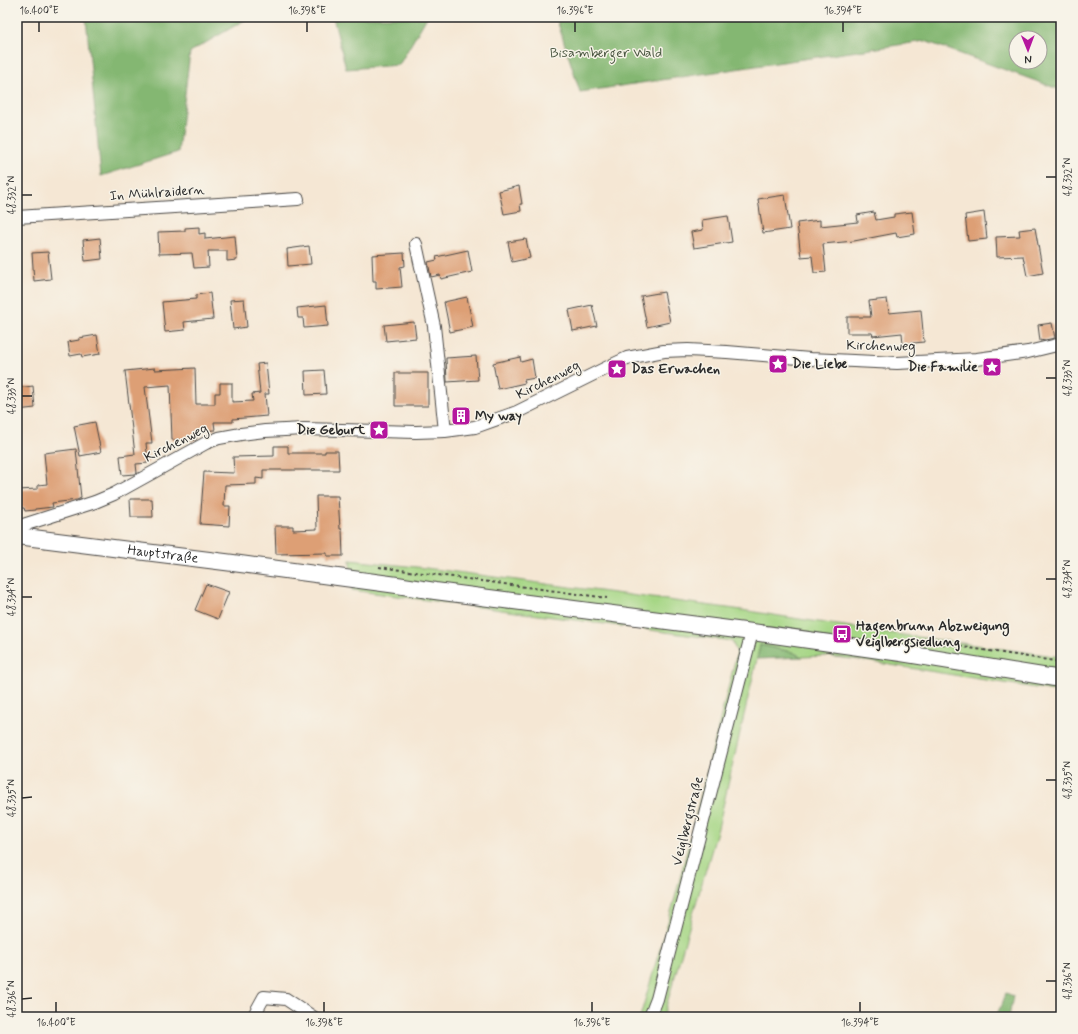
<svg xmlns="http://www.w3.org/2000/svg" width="1078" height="1034" font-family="Mynerve,sans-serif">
<rect width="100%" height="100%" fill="#f7f3e8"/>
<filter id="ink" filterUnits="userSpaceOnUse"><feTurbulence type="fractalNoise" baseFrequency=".025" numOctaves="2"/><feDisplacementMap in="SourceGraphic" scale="8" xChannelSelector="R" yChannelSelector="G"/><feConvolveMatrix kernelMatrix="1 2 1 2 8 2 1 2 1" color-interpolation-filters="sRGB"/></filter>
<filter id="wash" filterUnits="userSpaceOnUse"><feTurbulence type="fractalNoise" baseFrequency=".012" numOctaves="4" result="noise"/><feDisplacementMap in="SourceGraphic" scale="16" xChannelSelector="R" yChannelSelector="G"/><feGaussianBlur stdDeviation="0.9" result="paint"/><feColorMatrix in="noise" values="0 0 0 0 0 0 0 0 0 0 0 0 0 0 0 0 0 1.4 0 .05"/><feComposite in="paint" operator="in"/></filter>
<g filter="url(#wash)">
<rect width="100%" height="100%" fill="#f5e7d4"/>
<path fill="#a5d684" stroke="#688058" d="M 350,560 L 426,568 L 735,609 L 896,634 L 1061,657 L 1061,692 L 853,659 L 825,656 L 802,657 L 792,652 L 760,645 L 757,659 L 718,828 L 663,1017 L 640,1017 L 675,898 L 737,653 L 732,641 L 352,590 Z"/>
<path fill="#84b772" stroke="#58714e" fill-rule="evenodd" d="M 86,17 L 250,17 L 190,52 L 178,152 L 101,176 Z
M 333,17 L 427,17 L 399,65 L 346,69 Z
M 556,17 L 1061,17 L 1061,90 L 925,41 L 580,92 ZM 1016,38 L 1040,38 L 1040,62 L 1016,62 Z
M 760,645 L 792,652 L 802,657 L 757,659 Z
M 1006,993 L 1013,996 L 1009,1017 L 996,1017 Z"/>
<g id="blocks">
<path fill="#dd9f75" d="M 519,186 L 522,204 L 520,204 L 521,211 L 504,214 L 499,191 Z
M 785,195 L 790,229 L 763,233 L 758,199 Z
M 874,212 L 876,220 L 894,217 L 894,214 L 912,212 L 915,234 L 897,237 L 896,233 L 854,241 L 823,244 L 826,272 L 814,273 L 812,256 L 801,257 L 797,223 L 820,220 L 820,226 L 858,222 L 857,215 Z
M 984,212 L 987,239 L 968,241 L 965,215 Z
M 728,216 L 732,242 L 694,248 L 691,232 L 703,230 L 702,220 Z
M 199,227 L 199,234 L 205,233 L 205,239 L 235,236 L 237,260 L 227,261 L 227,251 L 208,251 L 209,267 L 194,268 L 192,253 L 159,254 L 158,232 L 185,231 L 185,228 Z
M 1035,228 L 1043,273 L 1027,276 L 1023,256 L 997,257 L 996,237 L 1020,236 L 1019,230 Z
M 100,238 L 102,259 L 85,261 L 83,240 Z
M 526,239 L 530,258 L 512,262 L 508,242 Z
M 309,246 L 311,264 L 288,266 L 287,249 Z
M 468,250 L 472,272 L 441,279 L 440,275 L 431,277 L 428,262 L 437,260 L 436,257 Z
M 48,252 L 51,279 L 34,281 L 32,253 Z
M 404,253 L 405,266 L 400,267 L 402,287 L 376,289 L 376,281 L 373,281 L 372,255 Z
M 664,292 L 670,322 L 647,327 L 641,296 Z
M 210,293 L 213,319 L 184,322 L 185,330 L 165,332 L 162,302 L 196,299 L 196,295 Z
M 467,297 L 473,327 L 450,332 L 444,302 Z
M 244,299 L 247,327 L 233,329 L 230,300 Z
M 887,299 L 889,313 L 921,310 L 924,342 L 903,344 L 902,333 L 873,336 L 872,333 L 847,333 L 847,317 L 871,317 L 869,301 Z
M 326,305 L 328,326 L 304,328 L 303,318 L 298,318 L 297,308 Z
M 592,305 L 597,326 L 573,331 L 569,310 Z
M 414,322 L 416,338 L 386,341 L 384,325 Z
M 1052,323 L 1055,338 L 1040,341 L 1038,325 Z
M 97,335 L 100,354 L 82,357 L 81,354 L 70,356 L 68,342 L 79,340 L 79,338 Z
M 476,356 L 478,380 L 447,382 L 446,358 Z
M 520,357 L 521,362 L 532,359 L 535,378 L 524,380 L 525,383 L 498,389 L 493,363 Z
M 266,363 L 269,394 L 265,394 L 267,416 L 233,419 L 233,422 L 214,422 L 215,430 L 197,431 L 196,440 L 172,440 L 170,385 L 145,387 L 152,443 L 146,443 L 148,463 L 136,464 L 137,473 L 135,474 L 122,475 L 120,456 L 135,454 L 125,371 L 155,368 L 155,370 L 195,368 L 196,404 L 215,404 L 215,393 L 220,393 L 220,383 L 232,383 L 232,402 L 253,401 L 252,394 L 260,393 L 257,364 Z
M 324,370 L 326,394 L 306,395 L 305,371 Z
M 395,373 L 428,373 L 428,406 L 395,406 Z
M 33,386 L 35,408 L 17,410 L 17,388 Z
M 95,422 L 101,452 L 80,456 L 74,426 Z
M 274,446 L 288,446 L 288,453 L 325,453 L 325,451 L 338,451 L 339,470 L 263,470 L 263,479 L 256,478 L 256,484 L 225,485 L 224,506 L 230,506 L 229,526 L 200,524 L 204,472 L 234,473 L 233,457 L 274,456 Z
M 76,449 L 81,498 L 77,500 L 52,503 L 53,507 L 35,509 L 35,510 L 25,511 L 24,508 L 17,508 L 17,490 L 38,489 L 38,485 L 47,484 L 44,453 Z
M 316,496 L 338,496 L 340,529 L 342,529 L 343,556 L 327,556 L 327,553 L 276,554 L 275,526 L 293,526 L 293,530 L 317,529 Z
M 130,499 L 152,499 L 153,517 L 131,517 Z
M 206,584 L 229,592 L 218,619 L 195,610 Z"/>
</g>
</g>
<g filter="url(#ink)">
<use href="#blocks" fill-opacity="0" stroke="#494744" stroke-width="1"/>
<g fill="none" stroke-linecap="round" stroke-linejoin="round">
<defs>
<path id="minor" d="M 17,217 L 298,199
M 416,244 L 434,326 L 445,431
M 17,527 L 95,502 L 114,494 L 206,443 L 219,438 L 241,434 L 265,431 L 304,429 L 416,432 L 445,431 L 475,427 L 517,412 L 606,368 L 627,358 L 664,351 L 688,350 L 727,352 L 810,359 L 897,363 L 977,359 L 1028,352 L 1061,344
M 253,1017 L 264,997 L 286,999 L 313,1017
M 650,1017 L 657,999 L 752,632"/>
<g id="major">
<path id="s1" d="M 17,536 L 233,563 L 397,585 L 435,591 L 752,632 L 901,653 L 1061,679"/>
</g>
</defs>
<use href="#minor" stroke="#494744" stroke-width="14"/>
<use href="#major" stroke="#494744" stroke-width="18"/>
<path stroke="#494744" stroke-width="2" stroke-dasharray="3 3" stroke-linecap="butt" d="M 379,567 L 607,598
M 924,641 L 1061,662"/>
<use href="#minor" stroke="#fff" stroke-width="12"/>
<use href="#major" stroke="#fff" stroke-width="16"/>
</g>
</g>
<path fill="none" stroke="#2b2b2b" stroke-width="1.5" d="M 39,22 L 39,32M 307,22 L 307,32M 575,22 L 575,32M 843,22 L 843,32M 1046,177 L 1056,177M 22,195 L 32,195M 1046,378 L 1056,378M 22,396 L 32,396M 1046,579 L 1056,579M 22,597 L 32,597M 1046,780 L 1056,780M 22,798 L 32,797M 1046,981 L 1056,981M 22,999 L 32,998M 56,1002 L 56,1012M 324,1002 L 324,1012M 592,1002 L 592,1012M 860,1002 L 860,1012"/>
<defs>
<symbol id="sight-square" viewBox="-11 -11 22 22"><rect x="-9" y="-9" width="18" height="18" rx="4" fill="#b5179e" stroke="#f7f3e8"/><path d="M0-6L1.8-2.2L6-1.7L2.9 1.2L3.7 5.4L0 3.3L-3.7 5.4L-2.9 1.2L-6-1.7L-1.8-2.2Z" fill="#fff"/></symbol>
<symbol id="building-square" viewBox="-11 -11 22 22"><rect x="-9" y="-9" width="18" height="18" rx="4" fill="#b5179e" stroke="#f7f3e8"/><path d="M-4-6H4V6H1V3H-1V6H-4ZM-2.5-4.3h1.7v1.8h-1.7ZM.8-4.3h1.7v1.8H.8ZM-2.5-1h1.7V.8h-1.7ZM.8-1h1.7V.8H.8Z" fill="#fff"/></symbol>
<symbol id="bus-square" viewBox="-11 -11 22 22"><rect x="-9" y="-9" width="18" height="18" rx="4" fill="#b5179e" stroke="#f7f3e8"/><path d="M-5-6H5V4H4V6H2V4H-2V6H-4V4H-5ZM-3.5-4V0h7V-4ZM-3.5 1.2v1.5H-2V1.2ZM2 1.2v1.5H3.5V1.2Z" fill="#fff"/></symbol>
</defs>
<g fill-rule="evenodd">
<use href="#sight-square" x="767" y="353" width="22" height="22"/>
<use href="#sight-square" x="981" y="356" width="22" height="22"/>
<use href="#sight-square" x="606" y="358" width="22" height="22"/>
<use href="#building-square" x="450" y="405" width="22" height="22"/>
<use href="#sight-square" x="368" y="419" width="22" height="22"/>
<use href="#bus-square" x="831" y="623" width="22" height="22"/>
</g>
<g text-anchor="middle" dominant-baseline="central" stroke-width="3" stroke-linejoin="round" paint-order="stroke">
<g font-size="14" fill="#4a5641" stroke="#f7f3e8">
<text x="606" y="53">Bisamberger Wald</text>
</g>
<g font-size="14" fill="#2b2b2b" stroke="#f7f3e8">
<text transform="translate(157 193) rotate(-4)">In Mühlraidern</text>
<text transform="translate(881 346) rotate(1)">Kirchenweg</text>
<text transform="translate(548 380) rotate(-27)">Kirchenweg</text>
<text transform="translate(176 443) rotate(-27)">Kirchenweg</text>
<text stroke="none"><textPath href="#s1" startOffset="147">Hauptstraße</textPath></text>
<text transform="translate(688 821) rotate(-76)">Veiglbergstraße</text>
</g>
<g font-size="14" font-weight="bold" fill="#2b2b2b" stroke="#f7f3e8" text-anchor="start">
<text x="792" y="364">Die Liebe</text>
<text x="978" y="367" text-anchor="end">Die Familie</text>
<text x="631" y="369">Das Erwachen</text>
<text x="475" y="416">My way</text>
<text x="365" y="430" text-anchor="end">Die Geburt</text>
<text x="856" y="626">Hagenbrunn Abzweigung<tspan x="856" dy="16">Veiglbergsiedlung</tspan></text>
</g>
</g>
<rect width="1078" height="1034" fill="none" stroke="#f7f3e8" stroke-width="44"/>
<g transform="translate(1028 50) rotate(179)"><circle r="19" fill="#f7f3e8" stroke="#a5a39c"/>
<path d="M0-3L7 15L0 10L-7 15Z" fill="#b5179e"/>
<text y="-6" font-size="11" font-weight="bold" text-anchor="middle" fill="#2b2b2b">N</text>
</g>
<rect x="22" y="22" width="1034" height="990" fill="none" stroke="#2b2b2b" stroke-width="1.5"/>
<g font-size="10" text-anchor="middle" fill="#2b2b2b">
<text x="39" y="14">16.400°E</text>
<text x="307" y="14">16.398°E</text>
<text x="575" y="14">16.396°E</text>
<text x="843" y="14">16.394°E</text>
<text transform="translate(1067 177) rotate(-90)" y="4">48.332°N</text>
<text transform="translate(11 195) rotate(-90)" y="4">48.332°N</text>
<text transform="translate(1067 378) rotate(-90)" y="4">48.333°N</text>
<text transform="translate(11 396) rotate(-90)" y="4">48.333°N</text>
<text transform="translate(1067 579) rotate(-90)" y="4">48.334°N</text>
<text transform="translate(11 597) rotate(-90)" y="4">48.334°N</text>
<text transform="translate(1067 780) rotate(-90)" y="4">48.335°N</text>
<text transform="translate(11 798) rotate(-90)" y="4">48.335°N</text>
<text transform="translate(1067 981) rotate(-90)" y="4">48.336°N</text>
<text transform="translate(11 999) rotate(-90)" y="4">48.336°N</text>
<text x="56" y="1026">16.400°E</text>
<text x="324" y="1026">16.398°E</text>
<text x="592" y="1026">16.396°E</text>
<text x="860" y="1026">16.394°E</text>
</g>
</svg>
